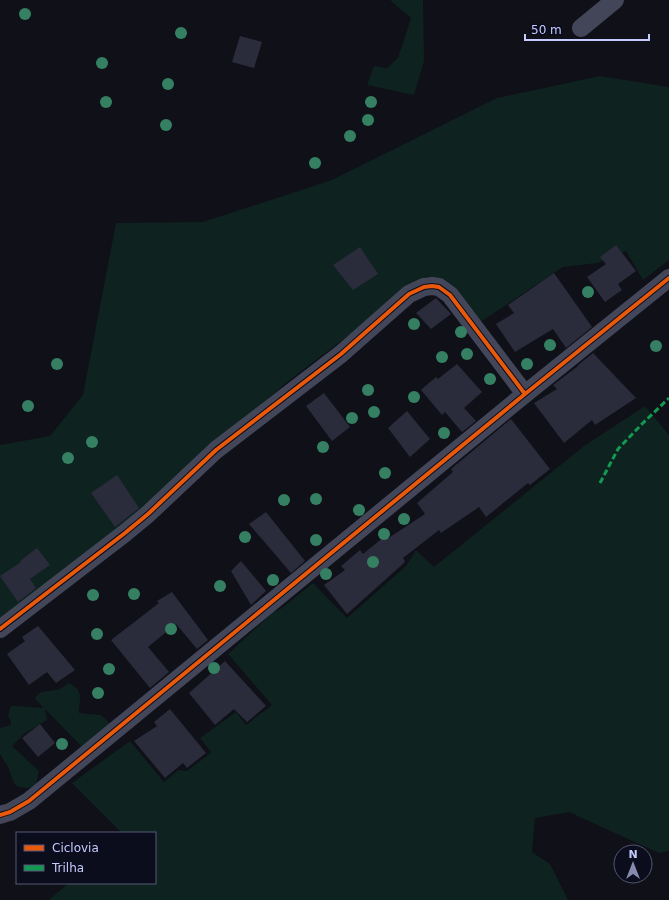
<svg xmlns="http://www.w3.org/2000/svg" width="669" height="900" font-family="'DejaVu Sans',sans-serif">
<rect width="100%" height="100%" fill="#0f1018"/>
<path fill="#0e221f" d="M 390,0 L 423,0 L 424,61 L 414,95 L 367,85 L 374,66 L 387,68 L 398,58 L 411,18 Z
M 600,76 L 669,87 L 669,260 L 643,280 L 626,251 L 597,263 L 563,267 L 482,321 L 427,276 L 287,382 L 95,548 L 0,620 L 0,445 L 50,436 L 83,395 L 116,223 L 203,222 L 332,180 L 497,98 Z
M 645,406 L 669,435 L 669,851 L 659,853 L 569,812 L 535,818 L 532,852 L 550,864 L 568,900 L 49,900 L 69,883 L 155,883 L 155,833 L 122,833 L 72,783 L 130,741 L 164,782 L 178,770 L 187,771 L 208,755 L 211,752 L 200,738 L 236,712 L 246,725 L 272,705 L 228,654 L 272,613 L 282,608 L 313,583 L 347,618 L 406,566 L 416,550 L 434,567 L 584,446 Z
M 68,683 C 85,690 79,699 79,713 L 101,715 L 114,727 L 86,751 L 45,709 L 47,720 L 25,733 L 12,746 L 39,771 L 36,784 L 34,787 C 11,790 15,783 8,767 C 6,763 2,758 0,754 C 0,749 0,734 0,728 L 11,725 L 11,721 L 8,716 L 11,706 L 16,706 L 44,708 L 35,699 C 41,685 57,696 68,683 Z"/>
<path fill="#2b2c3b" d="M 240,36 L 262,42 L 254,68 L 232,62 Z
M 616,245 L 636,271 L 618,284 L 622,290 L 605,302 L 587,277 L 606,264 L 600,257 Z
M 360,247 L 378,274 L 353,290 L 333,265 Z
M 554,273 L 592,327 L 566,348 L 553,329 L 515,352 L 496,324 L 514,313 L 508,305 Z
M 436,298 L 451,314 L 431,329 L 416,313 Z
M 593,353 L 636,398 L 595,425 L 592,420 L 564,443 L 534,403 L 557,389 L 553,385 L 578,366 L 578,365 Z
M 457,364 L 482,392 L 464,408 L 476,421 L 462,432 L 445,412 L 442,415 L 421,390 L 436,377 L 438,379 Z
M 324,393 L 350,427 L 332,441 L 306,406 Z
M 407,411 L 430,439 L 410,457 L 388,428 Z
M 511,419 L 550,469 L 530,485 L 528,483 L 486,517 L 479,507 L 441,533 L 439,530 L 403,558 L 405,562 L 347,614 L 324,585 L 345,570 L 341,566 L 360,550 L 363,554 L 385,536 L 387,539 L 425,514 L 417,503 L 453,472 L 451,469 Z
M 117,475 L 139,508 L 115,527 L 91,493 Z
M 266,512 L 305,561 L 291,573 L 249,524 Z
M 37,548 L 50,565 L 30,579 L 36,588 L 18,602 L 0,576 L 21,562 L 20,561 Z
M 241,561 L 266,591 L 251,605 L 231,571 Z
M 172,592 L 208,640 L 197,649 L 176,624 L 148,647 L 169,672 L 150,688 L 111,640 L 159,603 L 157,601 Z
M 38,626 L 75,670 L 56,683 L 47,672 L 29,685 L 7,654 L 25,641 L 22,637 Z
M 225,661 L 266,706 L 247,722 L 234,709 L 215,725 L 189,693 Z
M 170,709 L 206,753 L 187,768 L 183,763 L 165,778 L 134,741 L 157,726 L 154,722 Z
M 40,724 L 55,743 L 38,757 L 22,738 Z"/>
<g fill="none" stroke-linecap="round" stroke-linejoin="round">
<path stroke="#434659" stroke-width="18" d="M 581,28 L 615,0
M 0,629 L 125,533 L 148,514 L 216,450 L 341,354 L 409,294 L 424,287 L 432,286 L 439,287 L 450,295 L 525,394
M 0,815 L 10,812 L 29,801 L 525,394 L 669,278"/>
<path stroke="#139951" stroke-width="3" stroke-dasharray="6 3" stroke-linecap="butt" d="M 600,483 L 618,449 L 642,424 L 669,398"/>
<defs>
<path id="cycleway" d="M 0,629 L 125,533 L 148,514 L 216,450 L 341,354 L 409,294 L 424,287 L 432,286 L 439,287 L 450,295 L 525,394
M 0,815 L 10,812 L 29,801 L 525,394 L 669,278"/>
</defs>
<use href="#cycleway" stroke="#0b0c1c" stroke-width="6"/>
<use href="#cycleway" stroke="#e8590c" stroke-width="4"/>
</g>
<g fill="#358063">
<circle cx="25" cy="14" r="6"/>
<circle cx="181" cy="33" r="6"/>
<circle cx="102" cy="63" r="6"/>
<circle cx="168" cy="84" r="6"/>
<circle cx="106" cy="102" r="6"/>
<circle cx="371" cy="102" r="6"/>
<circle cx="368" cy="120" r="6"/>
<circle cx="166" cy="125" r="6"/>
<circle cx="350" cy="136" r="6"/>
<circle cx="315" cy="163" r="6"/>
<circle cx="588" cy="292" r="6"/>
<circle cx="414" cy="324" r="6"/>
<circle cx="461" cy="332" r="6"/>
<circle cx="550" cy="345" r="6"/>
<circle cx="656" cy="346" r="6"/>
<circle cx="467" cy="354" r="6"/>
<circle cx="442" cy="357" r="6"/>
<circle cx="57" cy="364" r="6"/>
<circle cx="527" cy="364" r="6"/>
<circle cx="490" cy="379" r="6"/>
<circle cx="368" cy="390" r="6"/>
<circle cx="414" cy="397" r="6"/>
<circle cx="28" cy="406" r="6"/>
<circle cx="374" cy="412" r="6"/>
<circle cx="352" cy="418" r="6"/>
<circle cx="444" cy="433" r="6"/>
<circle cx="92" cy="442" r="6"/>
<circle cx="323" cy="447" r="6"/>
<circle cx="68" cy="458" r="6"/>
<circle cx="385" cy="473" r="6"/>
<circle cx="316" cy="499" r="6"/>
<circle cx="284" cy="500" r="6"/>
<circle cx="359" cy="510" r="6"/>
<circle cx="404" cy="519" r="6"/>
<circle cx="384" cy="534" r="6"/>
<circle cx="245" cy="537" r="6"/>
<circle cx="316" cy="540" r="6"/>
<circle cx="373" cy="562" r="6"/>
<circle cx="326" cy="574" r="6"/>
<circle cx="273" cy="580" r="6"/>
<circle cx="220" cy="586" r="6"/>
<circle cx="134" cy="594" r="6"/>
<circle cx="93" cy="595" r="6"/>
<circle cx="171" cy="629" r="6"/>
<circle cx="97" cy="634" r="6"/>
<circle cx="214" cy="668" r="6"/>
<circle cx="109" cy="669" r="6"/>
<circle cx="98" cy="693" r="6"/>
<circle cx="62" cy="744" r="6"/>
</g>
<rect x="16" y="832" width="140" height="52" fill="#0b0c1c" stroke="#565876"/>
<rect x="24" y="845" width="20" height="6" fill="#e8590c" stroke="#565876"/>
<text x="52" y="852" font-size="12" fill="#c6cbfe">Ciclovia</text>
<rect x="24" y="865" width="20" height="6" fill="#139951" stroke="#565876"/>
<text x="52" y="872" font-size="12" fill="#c6cbfe">Trilha</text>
<g transform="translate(633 864)"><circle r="19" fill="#0b0c1c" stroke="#565876"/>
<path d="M0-3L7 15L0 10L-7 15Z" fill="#868aae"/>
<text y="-6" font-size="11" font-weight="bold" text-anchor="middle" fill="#c6cbfe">N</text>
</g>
<path d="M525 34v6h124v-6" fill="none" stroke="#c6cbfe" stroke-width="2"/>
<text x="531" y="34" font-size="12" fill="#c6cbfe" stroke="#0b0c1c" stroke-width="3" paint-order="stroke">50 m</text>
</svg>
